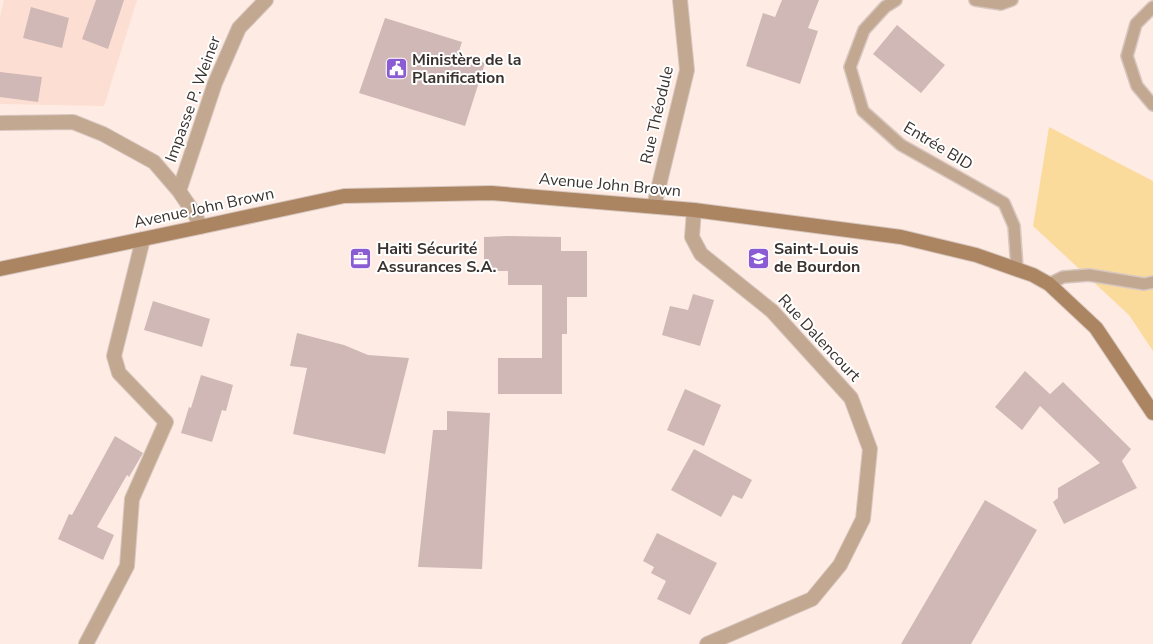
<svg xmlns="http://www.w3.org/2000/svg" width="1153" height="644" font-family="'Nunito Sans',sans-serif">
<rect width="100%" height="100%" fill="#feece4"/>
<path fill="#fdded2" d="M 4,0 L 137,0 L 104,106 L 0,104 L 0,16 Z"/>
<path fill="#fbdb9c" d="M 1049,127 L 1153,181 L 1153,351 L 1129,315 L 1033,226 Z"/>
<path fill="#d0b8b6" d="M 96,0 L 124,0 L 108,49 L 82,39 Z
M 782,0 L 819,0 L 808,28 L 818,31 L 800,84 L 746,66 L 763,13 L 775,17 Z
M 31,7 L 69,18 L 62,48 L 23,38 Z
M 385,18 L 462,42 L 458,54 L 485,63 L 465,126 L 359,93 Z
M 897,25 L 945,65 L 921,93 L 873,54 Z
M 0,72 L 42,77 L 38,102 L 0,97 Z
M 508,236 L 561,237 L 561,251 L 587,251 L 587,297 L 567,297 L 567,334 L 562,334 L 562,394 L 498,394 L 498,358 L 542,358 L 542,285 L 508,285 L 508,271 L 484,271 L 484,237 Z
M 693,294 L 714,300 L 700,346 L 662,335 L 670,306 L 688,310 Z
M 153,301 L 210,319 L 202,347 L 144,330 Z
M 297,333 L 344,345 L 368,355 L 409,358 L 385,454 L 293,434 L 307,368 L 290,366 Z
M 1025,371 L 1050,394 L 1048,396 L 1063,382 L 1131,449 L 1122,461 L 1137,488 L 1064,524 L 1053,502 L 1058,498 L 1058,488 L 1100,463 L 1040,406 L 1022,430 L 995,407 Z
M 201,375 L 233,385 L 226,411 L 222,410 L 212,442 L 181,433 L 189,407 L 191,408 Z
M 685,389 L 721,405 L 704,446 L 667,430 Z
M 447,411 L 490,413 L 482,569 L 418,567 L 433,430 L 447,430 Z
M 115,436 L 143,453 L 129,477 L 127,475 L 97,527 L 114,535 L 103,560 L 58,539 L 69,514 L 72,515 Z
M 694,449 L 752,480 L 742,499 L 733,495 L 721,517 L 671,490 Z
M 985,500 L 1037,530 L 971,644 L 901,644 Z
M 657,533 L 717,563 L 690,615 L 657,599 L 666,581 L 651,573 L 654,567 L 643,561 Z"/>
<g fill="none" stroke-linecap="round" stroke-linejoin="round">
<defs>
<path id="service" d="M 896,0 L 885,7 L 864,30 L 850,67 L 863,111 L 901,145 L 1004,203 L 1014,226 L 1017,268
M 975,0 L 1001,4 L 1012,0
M 1153,7 L 1136,24 L 1127,56 L 1137,86 L 1153,105
M 1049,284 L 1063,277 L 1089,275 L 1144,284 L 1153,282"/>
<path id="minor" d="M 0,123 L 73,122 L 103,134 L 154,162 L 179,191 L 196,216 L 200,227
M 179,191 L 215,83 L 239,28 L 266,0
M 654,206 L 687,70 L 680,0
M 86,644 L 127,566 L 132,499 L 166,422 L 119,373 L 114,356 L 143,239"/>
<path id="tertiary" d="M 694,210 L 692,237 L 701,254 L 772,311 L 851,398 L 870,449 L 863,519 L 840,565 L 812,599 L 707,644"/>
<path id="secondary" d="M 0,269 L 200,227 L 344,196 L 491,193 L 694,210 L 901,237 L 976,255 L 1033,275 L 1049,284 L 1096,328 L 1153,413"/>
</defs>
<use href="#service" stroke="#d7c7c0" stroke-width="14"/>
<use href="#minor" stroke="#d7c7c0" stroke-width="16"/>
<use href="#tertiary" stroke="#d7c7c0" stroke-width="16"/>
<use href="#secondary" stroke="#d7c7c0" stroke-width="16"/>
<use href="#service" stroke="#c3a891" stroke-width="11"/>
<use href="#minor" stroke="#c3a891" stroke-width="14"/>
<use href="#tertiary" stroke="#c3a891" stroke-width="14"/>
<use href="#secondary" stroke="#ab8562" stroke-width="14"/>
</g>
<defs>
<symbol id="civic-square" viewBox="-11 -11 22 22"><rect x="-9" y="-9" width="18" height="18" rx="4" fill="#8b5bd4" stroke="#fff"/><path d="M-.6-6.5H3V-4.5H.6V-3L4-1V1h2V6H-6V1h2V-1L-.6-3ZM-1.2 2.5V6h2.4V2.5Z" fill="#fff"/></symbol>
<symbol id="office-square" viewBox="-11 -11 22 22"><rect x="-9" y="-9" width="18" height="18" rx="4" fill="#8b5bd4" stroke="#fff"/><path d="M-6-3h4V-5.5h4V-3h4V5H-6ZM-1-4.5V-3h2v-1.5ZM-6 0V1H6V0Z" fill="#fff"/></symbol>
<symbol id="school-square" viewBox="-11 -11 22 22"><rect x="-9" y="-9" width="18" height="18" rx="4" fill="#8b5bd4" stroke="#fff"/><path d="M0-5L7-2L0 1L-7-2ZM-4 1L0 2.5L4 1V4Q0 6-4 4Z" fill="#fff"/></symbol>
</defs>
<g fill-rule="evenodd">
<use href="#civic-square" x="384" y="56" width="25" height="25"/>
<use href="#office-square" x="348" y="246" width="25" height="25"/>
<use href="#school-square" x="746" y="246" width="25" height="25"/>
</g>
<g text-anchor="middle" dominant-baseline="central" stroke-width="4" stroke-linejoin="round" paint-order="stroke">
<g font-size="16" font-weight="bold" fill="#3a322e" stroke="#fff" text-anchor="start">
<text x="412" y="60">Ministère de la<tspan x="412" dy="18">Planification</tspan></text>
<text x="377" y="249">Haiti Sécurité<tspan x="377" dy="18">Assurances S.A.</tspan></text>
<text x="774" y="249">Saint-Louis<tspan x="774" dy="18">de Bourdon</tspan></text>
</g>
<g font-size="16" fill="#3a322e" stroke="#fff">
<text transform="translate(193 99) rotate(-70)">Impasse P. Weiner</text>
<text transform="translate(657 115) rotate(-77)">Rue Théodule</text>
<text transform="translate(938 146) rotate(31)">Entrée BID</text>
<text transform="translate(610 185) rotate(5)">Avenue John Brown</text>
<text transform="translate(204 208) rotate(-12)">Avenue John Brown</text>
<text transform="translate(819 338) rotate(47)">Rue Dalencourt</text>
</g>
</g>
</svg>
